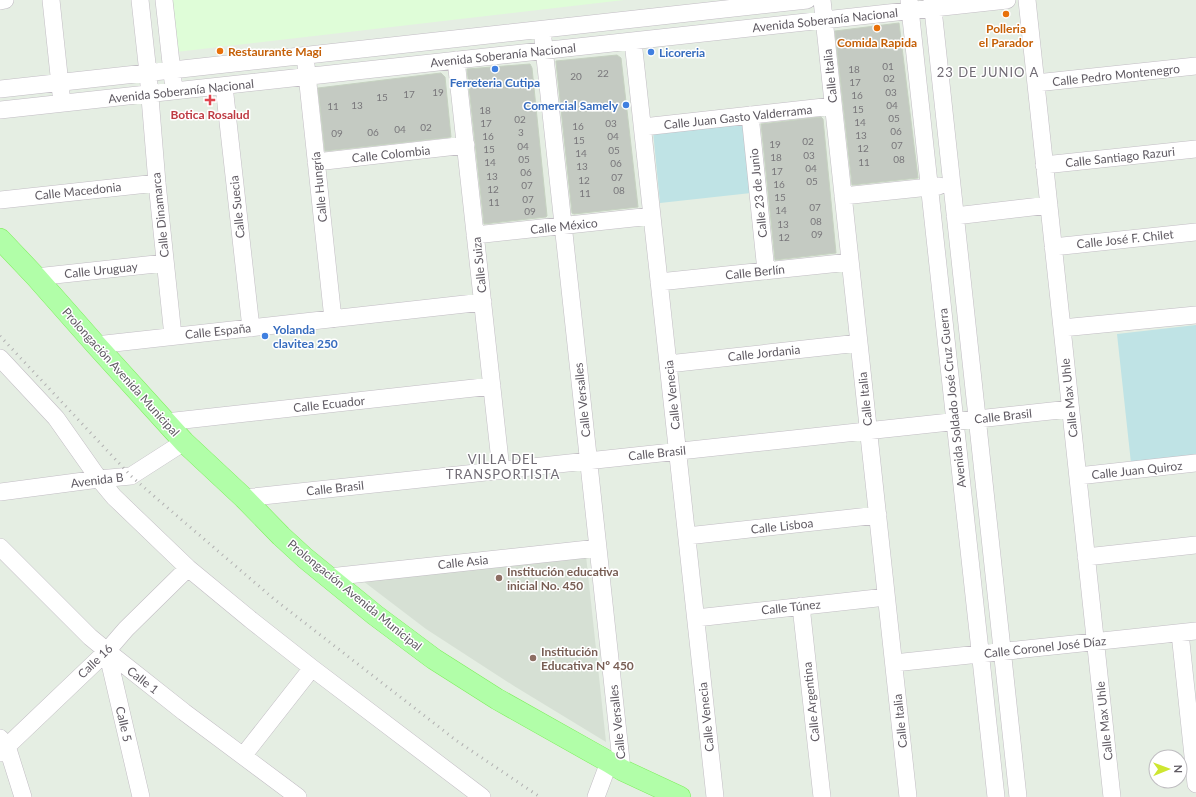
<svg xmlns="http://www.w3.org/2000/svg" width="1196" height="797" font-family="Lato,sans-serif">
<rect width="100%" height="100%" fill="#e5eee3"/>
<path fill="#dffdd8" d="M 170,0 L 624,0 L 176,52 Z"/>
<path fill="#d6e0d4" d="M 586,556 L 606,742 L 514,686 L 426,629 L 363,581 Z"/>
<path fill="#bfe3e5" d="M 744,123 L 751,193 L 660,203 L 653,131 Z
M 1196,325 L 1196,457 L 1131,463 L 1117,334 Z"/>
<path fill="#c4cac2" stroke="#c6d2c1" d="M 899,23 L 918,178 L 852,185 L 835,31 Z
M 617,55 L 621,58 L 638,207 L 574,214 L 572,213 L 556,62 L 556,61 Z
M 530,64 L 532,68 L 547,216 L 546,217 L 484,224 L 467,69 Z
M 441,73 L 445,77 L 451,137 L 325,151 L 318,88 Z
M 821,117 L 823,119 L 836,253 L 775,260 L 761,124 Z"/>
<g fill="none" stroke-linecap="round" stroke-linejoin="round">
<defs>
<path id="minor" d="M 51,0 L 61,94
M 140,0 L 148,73 L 157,183 L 173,336
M 164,0 L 173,81
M 822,0 L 908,797
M 909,0 L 996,797
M 932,0 L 1018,797
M 1027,0 L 1112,797
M 0,1 L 5,0
M 543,39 L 622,770
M 633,41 L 715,797
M 456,60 L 501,470
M 306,65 L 333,319
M 1036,83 L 1196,66
M 224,86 L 251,328
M 0,89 L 807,0
M 0,110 L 1007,0
M 750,115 L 766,271
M 643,127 L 833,106
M 316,162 L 466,145
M 1044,165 L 1196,149
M 843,196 L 939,186
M 0,200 L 157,183
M 955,216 L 1049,205
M 475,235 L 652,216
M 1053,247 L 1196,232
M 36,277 L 165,263
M 659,282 L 850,262
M 1062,328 L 1196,315
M 96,345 L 483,302
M 0,358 L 56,418 L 99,479 L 114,497 L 188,568 L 251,620 L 312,668 L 482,797
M 668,364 L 859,343
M 166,422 L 492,386
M 1078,476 L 1196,463
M 0,492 L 99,479 L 131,476 L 184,442
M 244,498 L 1070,409
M 687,536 L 878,515
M 0,547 L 90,637 L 107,651 L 184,712 L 298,797
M 1086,557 L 1196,545
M 329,577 L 598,548
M 801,606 L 822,797
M 696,618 L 886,597
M 1180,633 L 1196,784
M 107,651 L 141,797
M 894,663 L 1196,631
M 0,738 L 7,746 L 23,797
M 0,753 L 107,651 L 126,629 L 188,568
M 243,756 L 312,668
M 596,797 L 609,762"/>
<path id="major" d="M 0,239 L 36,277 L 96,345 L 184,442 L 244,498 L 281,536 L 305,558 L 375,615 L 434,659 L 497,699 L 609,762 L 622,770 L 680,797"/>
</defs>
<use href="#minor" stroke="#c2bdc4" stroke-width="18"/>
<use href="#major" stroke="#7cef5a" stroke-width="22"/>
<use href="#minor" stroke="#fff" stroke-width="17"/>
<use href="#major" stroke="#b1fea8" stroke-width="21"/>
<path stroke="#b1b0b1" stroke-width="3" stroke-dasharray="1 5" stroke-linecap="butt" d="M 0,336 L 131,476 L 155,497 L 274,599 L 457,741 L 540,797"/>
</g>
<g fill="#e8710a" stroke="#fff" stroke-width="1.5">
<circle cx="1006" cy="14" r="4"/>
<circle cx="877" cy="28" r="4"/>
<circle cx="220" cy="51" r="4"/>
</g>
<g fill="#3f7fe0" stroke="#fff" stroke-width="1.5">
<circle cx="651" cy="52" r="4"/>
<circle cx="495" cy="69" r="4"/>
<circle cx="626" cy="105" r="4"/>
<circle cx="265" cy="336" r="4"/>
</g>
<path fill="#e0444e" stroke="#fff" stroke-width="1.5" d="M208 94h4v4h4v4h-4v4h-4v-4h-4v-4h4z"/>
<g fill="#8d6e63" stroke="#fff" stroke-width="1.5">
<circle cx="499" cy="578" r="4"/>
<circle cx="533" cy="658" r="4"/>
</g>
<g text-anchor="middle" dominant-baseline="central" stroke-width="3" stroke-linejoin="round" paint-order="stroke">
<g font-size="10" fill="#79777b">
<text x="888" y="66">01</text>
<text x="854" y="69">18</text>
<text x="603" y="73">22</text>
<text x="576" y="76">20</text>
<text x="889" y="78">02</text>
<text x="855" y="82">17</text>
<text x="438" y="92">19</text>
<text x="891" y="92">03</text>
<text x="409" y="94">17</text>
<text x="857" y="95">16</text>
<text x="382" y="97">15</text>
<text x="357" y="105">13</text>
<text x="892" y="105">04</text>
<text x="333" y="106">11</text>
<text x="858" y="109">15</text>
<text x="485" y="110">18</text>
<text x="894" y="118">05</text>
<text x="520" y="119">02</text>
<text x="860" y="122">14</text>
<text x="486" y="123">17</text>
<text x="611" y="123">03</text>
<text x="578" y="126">16</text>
<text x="426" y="127">02</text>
<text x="400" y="129">04</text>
<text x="896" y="131">06</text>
<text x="373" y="132">06</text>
<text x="521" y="132">3</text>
<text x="337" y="133">09</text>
<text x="861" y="135">13</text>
<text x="488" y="136">16</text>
<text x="613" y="136">04</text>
<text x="579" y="140">15</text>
<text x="808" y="141">02</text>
<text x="775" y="144">19</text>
<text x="897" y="145">07</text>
<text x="523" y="146">04</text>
<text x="863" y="148">12</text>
<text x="489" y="149">15</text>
<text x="614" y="150">05</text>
<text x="581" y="153">14</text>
<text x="809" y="155">03</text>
<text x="776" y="157">18</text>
<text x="524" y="159">05</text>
<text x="899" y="159">08</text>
<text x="490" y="162">14</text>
<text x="864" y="162">11</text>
<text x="616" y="163">06</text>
<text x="582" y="166">13</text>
<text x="811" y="168">04</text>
<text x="777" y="171">17</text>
<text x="526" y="172">06</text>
<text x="492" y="176">13</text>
<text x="617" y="177">07</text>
<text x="584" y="180">12</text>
<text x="812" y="181">05</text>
<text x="779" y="184">16</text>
<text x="527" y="185">07</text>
<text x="493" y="189">12</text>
<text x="619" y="190">08</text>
<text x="585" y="193">11</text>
<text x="780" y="197">15</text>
<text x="528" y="199">07</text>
<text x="494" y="202">11</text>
<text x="815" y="207">07</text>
<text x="781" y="210">14</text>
<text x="530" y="211">09</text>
<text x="816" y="221">08</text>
<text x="783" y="224">13</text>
<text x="817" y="234">09</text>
<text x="784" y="237">12</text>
</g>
<g font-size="12" fill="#605b63" stroke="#fff">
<text transform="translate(825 20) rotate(-6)">Avenida Soberanía Nacional</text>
<text transform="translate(503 55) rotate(-6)">Avenida Soberanía Nacional</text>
<text transform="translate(1116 75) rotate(-6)">Calle Pedro Montenegro</text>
<text transform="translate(830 76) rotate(-96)">Calle Italia</text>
<text transform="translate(181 91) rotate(-6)">Avenida Soberanía Nacional</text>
<text transform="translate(738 117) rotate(-6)">Calle Juan Gasto Valderrama</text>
<text transform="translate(391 154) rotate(-6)">Calle Colombia</text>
<text transform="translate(1120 157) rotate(-6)">Calle Santiago Razuri</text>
<text transform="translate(319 187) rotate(-96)">Calle Hungría</text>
<text transform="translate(78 191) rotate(-6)">Calle Macedonia</text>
<text transform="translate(758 193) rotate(-96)">Calle 23 de Junio</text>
<text transform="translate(237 207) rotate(-96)">Calle Suecia</text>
<text transform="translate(160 215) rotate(-96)">Calle Dinamarca</text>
<text transform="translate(564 226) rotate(-6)">Calle México</text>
<text transform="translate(1125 239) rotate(-6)">Calle José F. Chilet</text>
<text transform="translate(479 265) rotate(-96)">Calle Suiza</text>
<text transform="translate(101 270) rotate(-6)">Calle Uruguay</text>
<text transform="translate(755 272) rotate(-6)">Calle Berlín</text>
<text transform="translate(218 331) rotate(-6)">Calle España</text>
<text transform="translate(764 353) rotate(-6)">Calle Jordania</text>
<text transform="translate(121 372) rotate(48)">Prolongación Avenida Municipal</text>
<text transform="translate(672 395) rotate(-96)">Calle Venecia</text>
<text transform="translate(952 398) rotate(-96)">Avenida Soldado José Cruz Guerra</text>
<text transform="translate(1069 398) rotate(-96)">Calle Max Uhle</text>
<text transform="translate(865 399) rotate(-96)">Calle Italia</text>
<text transform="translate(582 400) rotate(-96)">Calle Versalles</text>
<text transform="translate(329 404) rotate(-6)">Calle Ecuador</text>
<text transform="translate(1003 416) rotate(-6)">Calle Brasil</text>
<text transform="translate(657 453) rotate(-6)">Calle Brasil</text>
<text transform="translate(1137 470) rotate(-6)">Calle Juan Quiroz</text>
<text transform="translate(97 480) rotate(-7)">Avenida B</text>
<text transform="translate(335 488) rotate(-6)">Calle Brasil</text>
<text transform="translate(782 526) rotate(-6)">Calle Lisboa</text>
<text transform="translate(463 562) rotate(-6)">Calle Asia</text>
<text transform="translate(355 595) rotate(39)">Prolongación Avenida Municipal</text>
<text transform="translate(791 607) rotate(-6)">Calle Túnez</text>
<text transform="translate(1045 647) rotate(-6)">Calle Coronel José Díaz</text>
<text transform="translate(95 661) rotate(-44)">Calle 16</text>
<text transform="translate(143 680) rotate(38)">Calle 1</text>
<text transform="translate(811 702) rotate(-96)">Calle Argentina</text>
<text transform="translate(706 717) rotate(-96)">Calle Venecia</text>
<text transform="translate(900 721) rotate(-96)">Calle Italia</text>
<text transform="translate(1104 721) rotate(-96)">Calle Max Uhle</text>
<text transform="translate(617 722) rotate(-96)">Calle Versalles</text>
<text transform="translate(124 724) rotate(77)">Calle 5</text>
</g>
<g font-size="12" font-weight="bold" fill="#c56008" stroke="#fff">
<text x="1006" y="28">Polleria<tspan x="1006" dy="14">el Parador</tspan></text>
<text x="877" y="42">Comida Rapida</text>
<text x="228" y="51" text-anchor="start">Restaurante Magi</text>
</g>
<g font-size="12" font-weight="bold" fill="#366cbe" stroke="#fff" text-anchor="start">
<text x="659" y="52">Licoreria</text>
<text x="495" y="82" text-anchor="middle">Ferreteria Cutipa</text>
<text x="618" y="105" text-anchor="end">Comercial Samely</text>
<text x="273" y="329">Yolanda<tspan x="273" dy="14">clavitea 250</tspan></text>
</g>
<g font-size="12" font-weight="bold" fill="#be3a42" stroke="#fff">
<text x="210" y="114">Botica Rosalud</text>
</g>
<g font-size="12" font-weight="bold" fill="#785e54" stroke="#fff" text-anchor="start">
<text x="507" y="571">Institución educativa<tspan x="507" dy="14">inicial No. 450</tspan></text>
<text x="541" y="651">Institución<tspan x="541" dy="14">Educativa Nº 450</tspan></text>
</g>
<g font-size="13" letter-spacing="1" fill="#716c75" stroke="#fff">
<text x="988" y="72">23 DE JUNIO A</text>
<text x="503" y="459">VILLA DEL<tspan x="503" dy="15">TRANSPORTISTA</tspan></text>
</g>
</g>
<g transform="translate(1168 769) rotate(89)"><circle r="19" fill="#ffffff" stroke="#bfbdc1"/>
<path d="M0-3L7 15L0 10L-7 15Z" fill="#cee630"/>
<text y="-6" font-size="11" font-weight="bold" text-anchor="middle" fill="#605b63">N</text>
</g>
</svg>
